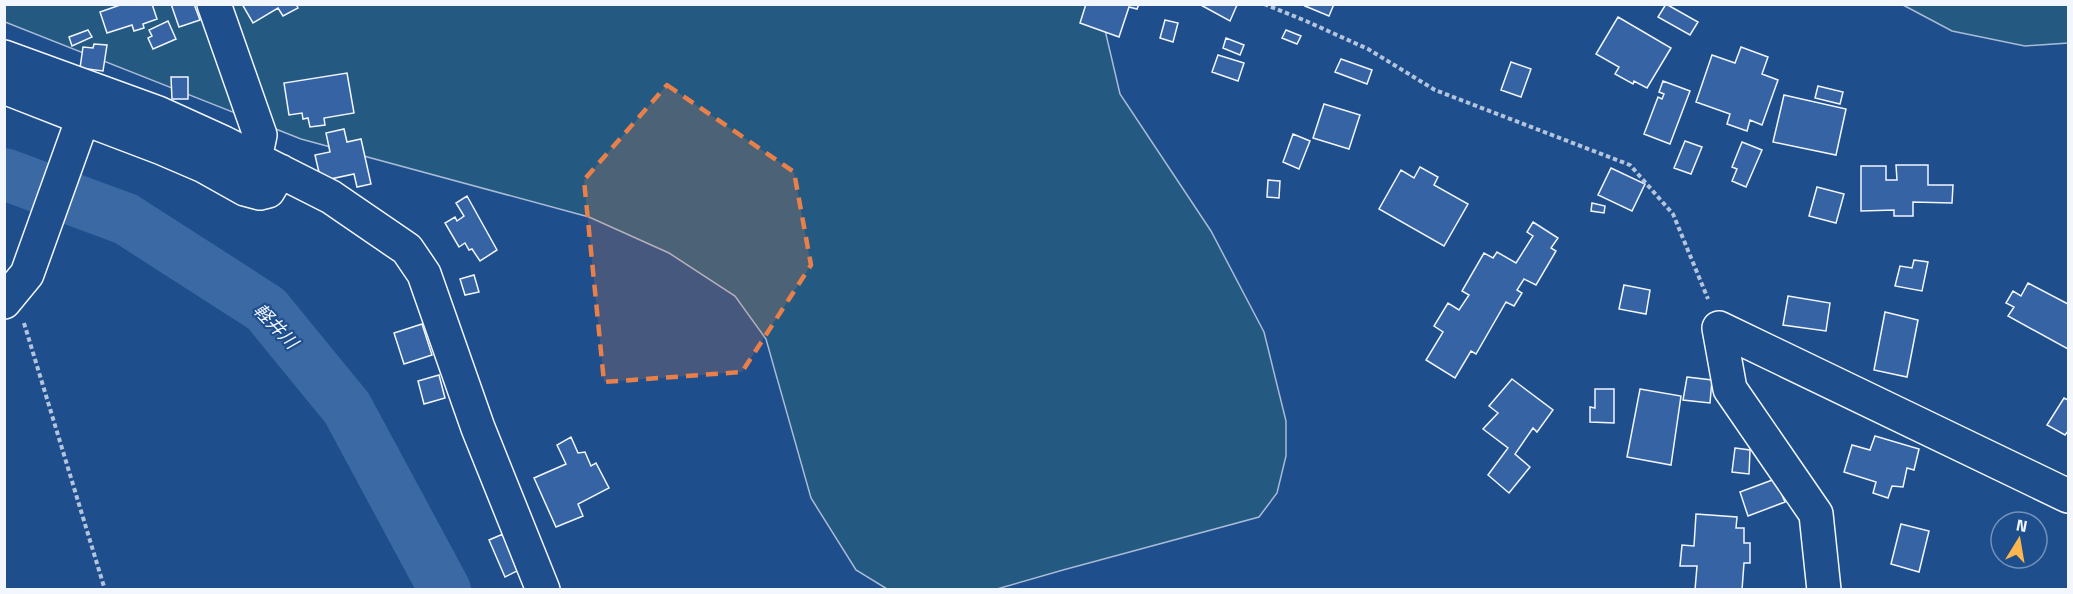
<svg xmlns="http://www.w3.org/2000/svg" width="2073" height="594" font-family="'Titillium Web','Noto Sans JP',sans-serif">
<rect width="100%" height="100%" fill="#1f4e8c"/>
<path fill="#245a82" stroke="#a8bbd7" stroke-width="1.5" d="M 4,5 L 1102,5 L 1101,13 L 1120,94 L 1211,231 L 1264,332 L 1286,421 L 1286,456 L 1277,493 L 1259,517 L 1063,570 L 997,589 L 887,589 L 856,570 L 811,498 L 766,339 L 735,296 L 669,253 L 589,217 L 301,139 L 5,22 Z
M 1903,5 L 2068,5 L 2068,43 L 2025,46 L 1952,31 Z"/>
<g fill="none" stroke-linecap="round" stroke-linejoin="round">
<path stroke="#3b69a3" stroke-width="52" d="M 4,174 L 126,219 L 266,309 L 347,408 L 445,590"/>
</g>
<path fill="#3563a3" stroke="#f2f6ff" stroke-width="1.5" d="M 123,4 L 152,4 L 157,19 L 143,24 L 144,28 L 134,31 L 132,25 L 107,33 L 100,12 Z
M 171,4 L 194,4 L 200,20 L 179,27 Z
M 242,4 L 296,4 L 298,8 L 283,16 L 278,8 L 253,23 Z
M 1086,4 L 1139,4 L 1137,9 L 1129,7 L 1119,37 L 1080,23 Z
M 1199,4 L 1236,4 L 1237,5 L 1230,21 Z
M 1306,4 L 1334,4 L 1329,16 L 1305,6 Z
M 1666,4 L 1698,22 L 1690,35 L 1658,17 Z
M 1618,17 L 1671,48 L 1647,88 L 1634,81 L 1633,84 L 1615,74 L 1619,67 L 1596,54 Z
M 1165,20 L 1178,23 L 1173,42 L 1160,38 Z
M 168,21 L 176,39 L 153,49 L 148,38 L 152,36 L 149,30 Z
M 88,30 L 92,37 L 72,46 L 69,37 Z
M 1286,30 L 1301,36 L 1297,44 L 1282,38 Z
M 1226,38 L 1244,45 L 1240,55 L 1223,48 Z
M 94,44 L 107,45 L 103,71 L 80,68 L 83,47 L 93,48 Z
M 1741,47 L 1768,57 L 1762,74 L 1778,80 L 1762,125 L 1750,120 L 1747,131 L 1727,124 L 1730,114 L 1696,102 L 1712,55 L 1735,63 Z
M 1218,55 L 1244,63 L 1238,81 L 1212,72 Z
M 1341,59 L 1372,70 L 1367,84 L 1335,72 Z
M 1511,62 L 1531,69 L 1521,97 L 1501,90 Z
M 347,73 L 354,113 L 324,118 L 325,125 L 310,127 L 308,118 L 303,119 L 302,113 L 289,115 L 284,83 Z
M 171,77 L 188,77 L 188,99 L 172,99 Z
M 1663,81 L 1690,91 L 1670,144 L 1644,134 L 1658,97 L 1662,99 L 1664,94 L 1659,92 Z
M 1818,86 L 1843,92 L 1840,104 L 1815,98 Z
M 1784,95 L 1846,109 L 1836,155 L 1773,142 Z
M 1324,104 L 1360,115 L 1349,149 L 1313,138 Z
M 344,129 L 347,142 L 361,139 L 371,184 L 357,187 L 354,174 L 321,181 L 315,155 L 330,152 L 326,133 Z
M 1293,134 L 1310,141 L 1299,169 L 1283,162 Z
M 1685,141 L 1702,147 L 1691,174 L 1674,168 Z
M 1742,142 L 1762,150 L 1746,187 L 1732,181 L 1737,169 L 1732,167 Z
M 1896,165 L 1928,165 L 1928,185 L 1953,185 L 1952,203 L 1913,202 L 1913,216 L 1894,216 L 1894,210 L 1861,211 L 1861,166 L 1886,166 L 1886,180 L 1897,180 Z
M 1420,167 L 1438,177 L 1434,185 L 1468,204 L 1444,246 L 1379,209 L 1401,170 L 1414,178 Z
M 1611,168 L 1645,184 L 1632,211 L 1598,195 Z
M 1268,180 L 1280,181 L 1279,198 L 1267,197 Z
M 1817,187 L 1844,194 L 1836,223 L 1809,216 Z
M 467,196 L 497,250 L 480,261 L 472,249 L 469,250 L 465,243 L 459,247 L 445,223 L 455,217 L 457,221 L 464,216 L 456,203 Z
M 1592,203 L 1605,206 L 1604,213 L 1591,211 Z
M 1533,222 L 1558,238 L 1551,248 L 1556,251 L 1536,285 L 1524,279 L 1517,290 L 1522,293 L 1514,306 L 1506,302 L 1476,354 L 1471,351 L 1455,378 L 1426,360 L 1443,332 L 1434,326 L 1448,303 L 1459,310 L 1469,295 L 1462,291 L 1484,253 L 1493,258 L 1497,252 L 1516,263 L 1533,236 L 1527,232 Z
M 1914,260 L 1928,262 L 1922,291 L 1895,286 L 1900,266 L 1912,268 Z
M 474,275 L 479,292 L 465,295 L 460,279 Z
M 2028,283 L 2068,304 L 2068,349 L 2008,316 L 2014,307 L 2006,303 L 2013,291 L 2021,296 Z
M 1624,285 L 1650,290 L 1646,314 L 1619,309 Z
M 1788,296 L 1830,303 L 1826,331 L 1783,325 Z
M 1885,312 L 1918,320 L 1907,377 L 1874,370 Z
M 422,324 L 432,355 L 404,364 L 394,333 Z
M 439,375 L 445,398 L 424,404 L 418,381 Z
M 1687,377 L 1712,380 L 1710,403 L 1683,400 Z
M 1512,379 L 1553,410 L 1537,432 L 1533,428 L 1515,454 L 1530,467 L 1509,493 L 1488,475 L 1508,448 L 1483,429 L 1498,413 L 1489,406 Z
M 1595,389 L 1614,389 L 1614,423 L 1590,422 L 1590,407 L 1595,408 Z
M 1640,389 L 1681,396 L 1671,465 L 1627,457 Z
M 2064,398 L 2068,400 L 2068,431 L 2065,435 L 2047,425 Z
M 1875,436 L 1919,449 L 1914,470 L 1907,468 L 1903,487 L 1892,486 L 1888,498 L 1873,493 L 1876,482 L 1844,472 L 1852,445 L 1870,450 Z
M 571,437 L 578,453 L 585,452 L 591,466 L 596,463 L 609,488 L 578,504 L 583,516 L 556,527 L 534,478 L 566,464 L 557,445 Z
M 1735,448 L 1750,450 L 1749,474 L 1732,472 Z
M 1775,479 L 1785,502 L 1748,516 L 1740,492 Z
M 1696,514 L 1737,517 L 1736,528 L 1744,528 L 1744,543 L 1750,543 L 1750,563 L 1744,563 L 1742,590 L 1695,590 L 1697,566 L 1680,566 L 1682,545 L 1694,546 Z
M 1901,524 L 1929,531 L 1919,572 L 1891,564 Z
M 503,534 L 517,571 L 505,577 L 489,540 Z"/>
<g fill="none" stroke-linecap="round" stroke-linejoin="round">
<defs>
<path id="minor" d="M 214,4 L 260,135 L 255,159
M 4,57 L 158,113 L 224,143 L 331,197 L 407,249 L 424,274 L 478,428 L 543,590
M 4,87 L 83,118
M 4,302 L 27,274 L 83,118 L 162,148 L 204,166 L 245,189 L 260,193 L 268,191 L 280,171
M 1719,328 L 2068,496
M 1719,328 L 1730,389 L 1816,514 L 1824,590"/>
</defs>
<use href="#minor" stroke="#f2f6ff" stroke-width="36"/>
<path stroke="#b3c4dc" stroke-width="4" stroke-dasharray="4.5 3" stroke-linecap="butt" d="M 1264,4 L 1306,21 L 1368,49 L 1435,90 L 1630,165 L 1673,214 L 1708,299
M 24,323 L 105,590"/>
<use href="#minor" stroke="#1f4e8c" stroke-width="33"/>
</g>
<path fill="#ea8049" fill-opacity="0.2" stroke="#ea8049" stroke-width="4.5" stroke-dasharray="12 8" stroke-linejoin="round" d="M 667,85 L 794,172 L 811,265 L 742,372 L 604,382 L 584,180 Z"/>
<g text-anchor="middle" dominant-baseline="central" stroke-width="4.5" stroke-linejoin="round" paint-order="stroke">
<g font-size="18" font-style="italic" fill="#f2f6ff" stroke="#1f4e8c">
<text transform="translate(276 326) rotate(46)">軽井川</text>
</g>
</g>
<rect width="2073" height="594" fill="none" stroke="#f2f6ff" stroke-width="12"/>
<g transform="translate(2019 540) rotate(11)"><circle r="28" fill="#1f4e8c" stroke="#7391ba" stroke-width="1.5"/>
<path d="M0-4.5L10 22L0 15L-10 22Z" fill="#ffb74d"/>
<text y="-9" font-size="16" font-weight="bold" text-anchor="middle" fill="#f2f6ff">N</text>
</g>
</svg>
